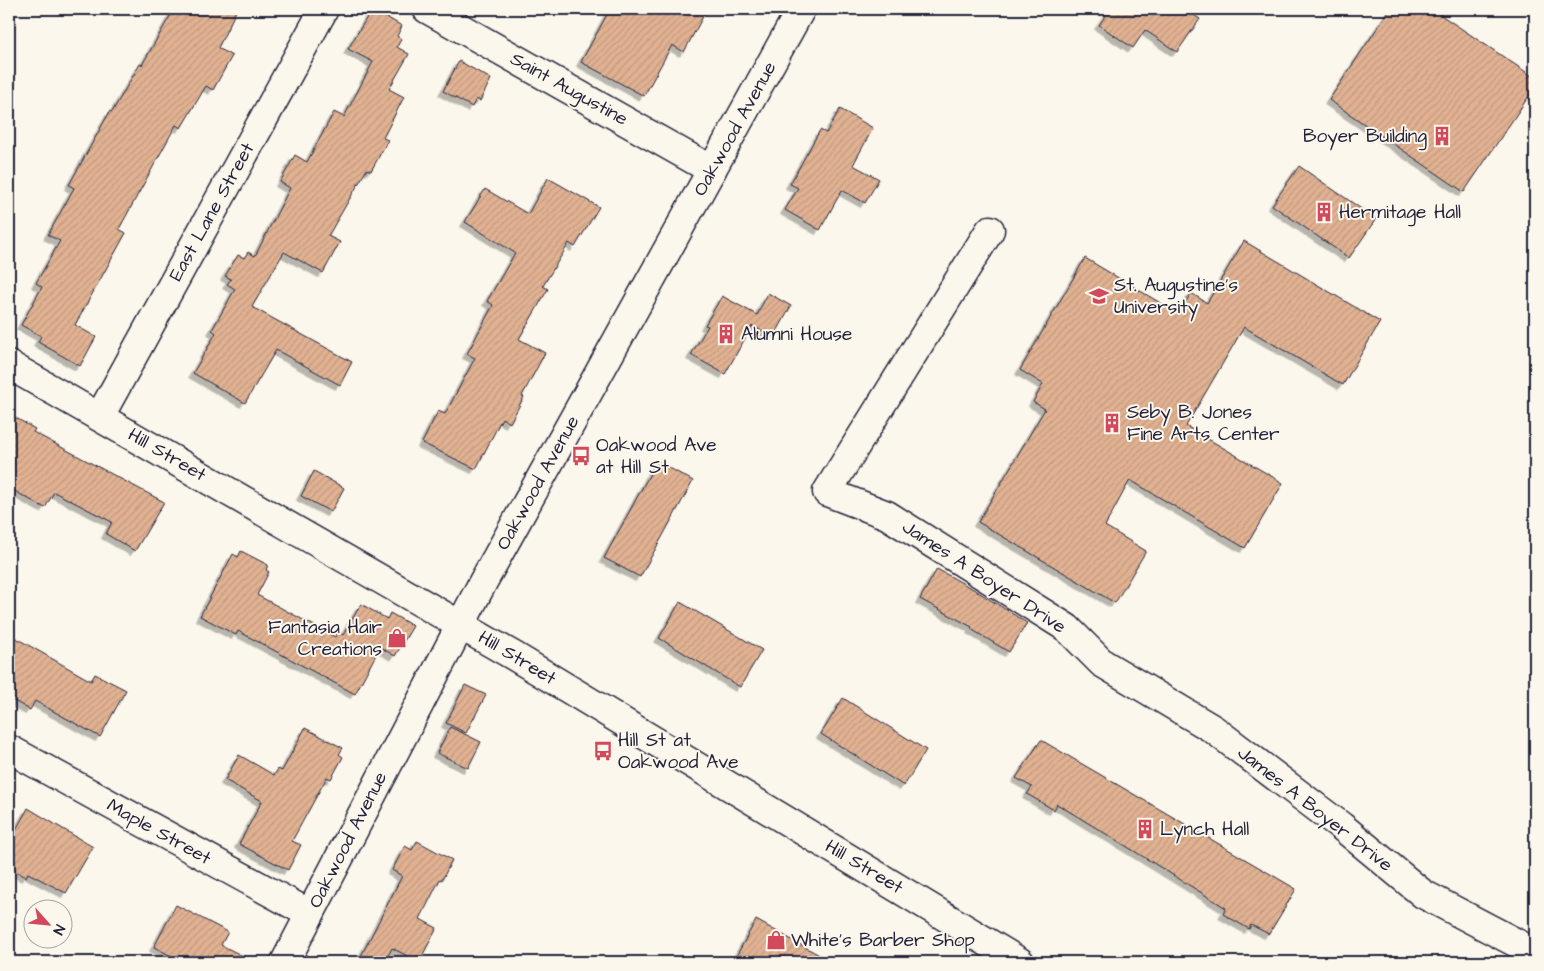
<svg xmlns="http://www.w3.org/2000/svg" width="1544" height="971" font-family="'Architects Daughter',sans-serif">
<defs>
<pattern id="building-hatch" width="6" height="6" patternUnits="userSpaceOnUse" patternTransform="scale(1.25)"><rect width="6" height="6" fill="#e1b292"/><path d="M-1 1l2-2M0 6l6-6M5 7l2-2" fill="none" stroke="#c1997f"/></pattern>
<filter id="shadow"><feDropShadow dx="-4.5" dy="4.5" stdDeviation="0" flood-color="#0004"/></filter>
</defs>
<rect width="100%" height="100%" fill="#fbf7ec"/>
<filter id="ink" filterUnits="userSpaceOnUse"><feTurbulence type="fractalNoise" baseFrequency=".02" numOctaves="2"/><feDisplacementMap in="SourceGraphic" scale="10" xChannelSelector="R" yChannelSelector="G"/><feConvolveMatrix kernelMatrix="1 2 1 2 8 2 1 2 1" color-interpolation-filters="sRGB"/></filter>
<g filter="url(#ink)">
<path fill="url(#building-hatch)" stroke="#22223b" filter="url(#shadow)" d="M 174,9 L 237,9 L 218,48 L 232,56 L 213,90 L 206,86 L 181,128 L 176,125 L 119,229 L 126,233 L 75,325 L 96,337 L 80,366 L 38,342 L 41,336 L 21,325 L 42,287 L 36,283 L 60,241 L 48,235 L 74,188 L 69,185 L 110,111 L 112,112 L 140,64 L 142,65 Z
M 372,9 L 402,26 L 397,36 L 401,39 L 397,47 L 409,54 L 389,89 L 404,97 L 383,138 L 388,140 L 371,171 L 367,169 L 328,236 L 340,242 L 323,273 L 284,252 L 252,307 L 352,362 L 340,385 L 276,350 L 245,403 L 193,373 L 216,333 L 212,330 L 235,289 L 227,284 L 231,279 L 225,276 L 238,255 L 244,258 L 248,252 L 255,256 L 290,188 L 280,182 L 295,155 L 307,162 L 334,112 L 344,117 L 373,62 L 348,49 Z
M 610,9 L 707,9 L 684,52 L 672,45 L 644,96 L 581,62 Z
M 1110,9 L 1185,9 L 1200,19 L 1177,52 L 1145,30 L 1133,48 L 1099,25 Z
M 1390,9 L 1432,9 L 1535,78 L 1535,87 L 1464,192 L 1329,100 Z
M 459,61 L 491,79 L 480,101 L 476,99 L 472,107 L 443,91 Z
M 840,109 L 873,128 L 853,165 L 879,179 L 865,203 L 842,190 L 820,230 L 785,210 L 798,188 L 790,184 L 820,130 L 826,133 Z
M 1299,166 L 1376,219 L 1349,258 L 1272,205 Z
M 548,178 L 599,207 L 575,247 L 569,243 L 543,286 L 548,289 L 519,339 L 545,353 L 522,396 L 524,397 L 510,423 L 502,418 L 476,469 L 422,443 L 438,411 L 445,414 L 475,358 L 467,354 L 493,305 L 487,301 L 515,253 L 465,222 L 485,189 L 528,214 Z
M 1244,241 L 1380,322 L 1343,385 L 1244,327 L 1186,426 L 1283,483 L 1245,548 L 1130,480 L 1105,526 L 1146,551 L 1115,603 L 978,522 L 1045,409 L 1033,402 L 1043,384 L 1020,370 L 1085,258 L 1179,314 L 1191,293 L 1207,303 Z
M 768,293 L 791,306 L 774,337 L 752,326 L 725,374 L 691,355 L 708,326 L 705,325 L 722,296 L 757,315 Z
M 9,414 L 35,429 L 33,432 L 164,502 L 135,551 L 106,534 L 112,522 L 54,492 L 45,508 L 9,488 Z
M 657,461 L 693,481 L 640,577 L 604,558 Z
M 314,471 L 344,488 L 331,512 L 301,496 Z
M 241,551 L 268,565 L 266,570 L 269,572 L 257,595 L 335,637 L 338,632 L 343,635 L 361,604 L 387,619 L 390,613 L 413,626 L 395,656 L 380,647 L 355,694 L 238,631 L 236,635 L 200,616 L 233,554 L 238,557 Z
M 937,569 L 975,590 L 1027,623 L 1009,652 L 971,629 L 972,627 L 920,599 Z
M 680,602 L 762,650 L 740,687 L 659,638 Z
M 9,634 L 91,681 L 95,674 L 126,690 L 100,737 L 35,701 L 30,710 L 9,698 Z
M 465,685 L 486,695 L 466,733 L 446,723 Z
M 843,698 L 926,750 L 904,786 L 821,734 Z
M 450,727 L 481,742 L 468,768 L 437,753 Z
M 305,728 L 343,748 L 339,754 L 343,757 L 331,779 L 327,777 L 292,841 L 301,845 L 288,870 L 239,844 L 262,801 L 225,780 L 239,755 L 274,775 L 278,769 L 282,771 Z
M 1041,740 L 1296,889 L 1269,934 L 1251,925 L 1249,929 L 1223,914 L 1226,908 L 1134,851 L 1057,804 L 1054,810 L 1027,794 L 1032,787 L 1016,778 Z
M 28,808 L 93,847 L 66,893 L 28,873 L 26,877 L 9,867 L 9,842 Z
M 417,841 L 452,860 L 442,880 L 440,879 L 420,919 L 437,928 L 419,962 L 392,948 L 385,962 L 358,962 L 402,876 L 392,870 L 405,846 L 412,850 Z
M 176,905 L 228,932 L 221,945 L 255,962 L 183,962 L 154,947 Z
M 756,920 L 832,962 L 733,962 Z"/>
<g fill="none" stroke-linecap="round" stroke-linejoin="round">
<defs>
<path id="street" d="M 427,9 L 712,170
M 990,230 L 827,492 L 887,515 L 1067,628 L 1102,663 L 1213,729 L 1341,826 L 1423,894 L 1528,949 L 1535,951
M 100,416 L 324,9
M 9,749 L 310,914"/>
<path id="secondary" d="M 9,365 L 514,656 L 1020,962
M 285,962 L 483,582 L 801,9"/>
</defs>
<use href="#street" stroke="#22223b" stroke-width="31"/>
<use href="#secondary" stroke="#22223b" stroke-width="31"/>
<use href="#street" stroke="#fbf7ec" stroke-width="28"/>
<use href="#secondary" stroke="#fbf7ec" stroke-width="28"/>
</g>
</g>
<defs>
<symbol id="building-bare" viewBox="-9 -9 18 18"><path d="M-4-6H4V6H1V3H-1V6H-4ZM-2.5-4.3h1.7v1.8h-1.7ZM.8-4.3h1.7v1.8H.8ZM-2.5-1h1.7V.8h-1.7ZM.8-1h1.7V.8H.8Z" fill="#d1495b" stroke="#fbf7ec" stroke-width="2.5" paint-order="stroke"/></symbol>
<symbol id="university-bare" viewBox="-9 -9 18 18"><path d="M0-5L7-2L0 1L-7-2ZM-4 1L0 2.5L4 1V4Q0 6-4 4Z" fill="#d1495b" stroke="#fbf7ec" stroke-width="2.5" paint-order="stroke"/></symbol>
<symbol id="bus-bare" viewBox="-9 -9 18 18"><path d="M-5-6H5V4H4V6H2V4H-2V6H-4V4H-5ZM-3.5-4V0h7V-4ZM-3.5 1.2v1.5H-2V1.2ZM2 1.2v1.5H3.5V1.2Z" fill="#d1495b" stroke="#fbf7ec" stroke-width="2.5" paint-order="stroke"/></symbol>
<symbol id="shop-bare" viewBox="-9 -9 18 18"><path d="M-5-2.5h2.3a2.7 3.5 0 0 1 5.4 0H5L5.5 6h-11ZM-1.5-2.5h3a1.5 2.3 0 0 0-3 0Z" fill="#d1495b" stroke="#fbf7ec" stroke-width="2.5" paint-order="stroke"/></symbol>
</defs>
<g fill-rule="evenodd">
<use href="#building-bare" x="1428" y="122" width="28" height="28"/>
<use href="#building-bare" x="1310" y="198" width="28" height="28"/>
<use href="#university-bare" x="1085" y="282" width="28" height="28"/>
<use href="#building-bare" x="712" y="320" width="28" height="28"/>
<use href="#building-bare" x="1098" y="409" width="28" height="28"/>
<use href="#bus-bare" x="567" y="442" width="28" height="28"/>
<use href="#shop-bare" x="383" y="624" width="28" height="28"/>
<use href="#bus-bare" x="589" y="737" width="28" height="28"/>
<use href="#building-bare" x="1131" y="815" width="28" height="28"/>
<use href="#shop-bare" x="762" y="926" width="28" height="28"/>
</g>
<g text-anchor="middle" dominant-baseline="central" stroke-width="4" stroke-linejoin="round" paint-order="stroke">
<g font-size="19" fill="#22223b" stroke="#fbf7ec">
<text transform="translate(569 89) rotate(29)">Saint Augustine</text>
<text transform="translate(735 129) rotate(-61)">Oakwood Avenue</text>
<text transform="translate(212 212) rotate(-61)">East Lane Street</text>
<text transform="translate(167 455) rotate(30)">Hill Street</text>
<text transform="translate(538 483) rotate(-61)">Oakwood Avenue</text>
<text transform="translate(984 577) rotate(33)">James A Boyer Drive</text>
<text transform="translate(517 658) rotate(31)">Hill Street</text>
<text transform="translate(1315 809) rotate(38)">James A Boyer Drive</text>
<text transform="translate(159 832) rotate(29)">Maple Street</text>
<text transform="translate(348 840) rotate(-63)">Oakwood Avenue</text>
<text transform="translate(864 867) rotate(31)">Hill Street</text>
</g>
<g font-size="19" fill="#22223b" stroke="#fbf7ec" text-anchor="start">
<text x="1427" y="136" text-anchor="end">Boyer Building</text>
<text x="1339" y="212">Hermitage Hall</text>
<text x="1114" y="285">St. Augustine's<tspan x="1114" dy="22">University</tspan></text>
<text x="741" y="334">Alumni House</text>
<text x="1127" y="412">Seby B. Jones<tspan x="1127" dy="22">Fine Arts Center</tspan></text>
<text x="596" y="445">Oakwood Ave<tspan x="596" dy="22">at Hill St</tspan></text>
<text x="382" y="627" text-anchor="end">Fantasia Hair<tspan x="382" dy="22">Creations</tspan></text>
<text x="618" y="740">Hill St at<tspan x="618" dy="22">Oakwood Ave</tspan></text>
<text x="1160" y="829">Lynch Hall</text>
<text x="791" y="940">White's Barber Shop</text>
</g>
</g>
<rect width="1544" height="971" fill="none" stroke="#fbf7ec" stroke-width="30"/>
<rect x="15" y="15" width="1514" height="941" fill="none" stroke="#22223b" stroke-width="2" filter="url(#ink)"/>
<g transform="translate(48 924) rotate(117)"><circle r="24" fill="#fbf7ec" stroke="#a4a2a5"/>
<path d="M0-4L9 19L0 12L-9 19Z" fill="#d1495b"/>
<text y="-8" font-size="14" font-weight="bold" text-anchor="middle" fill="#22223b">N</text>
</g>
</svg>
